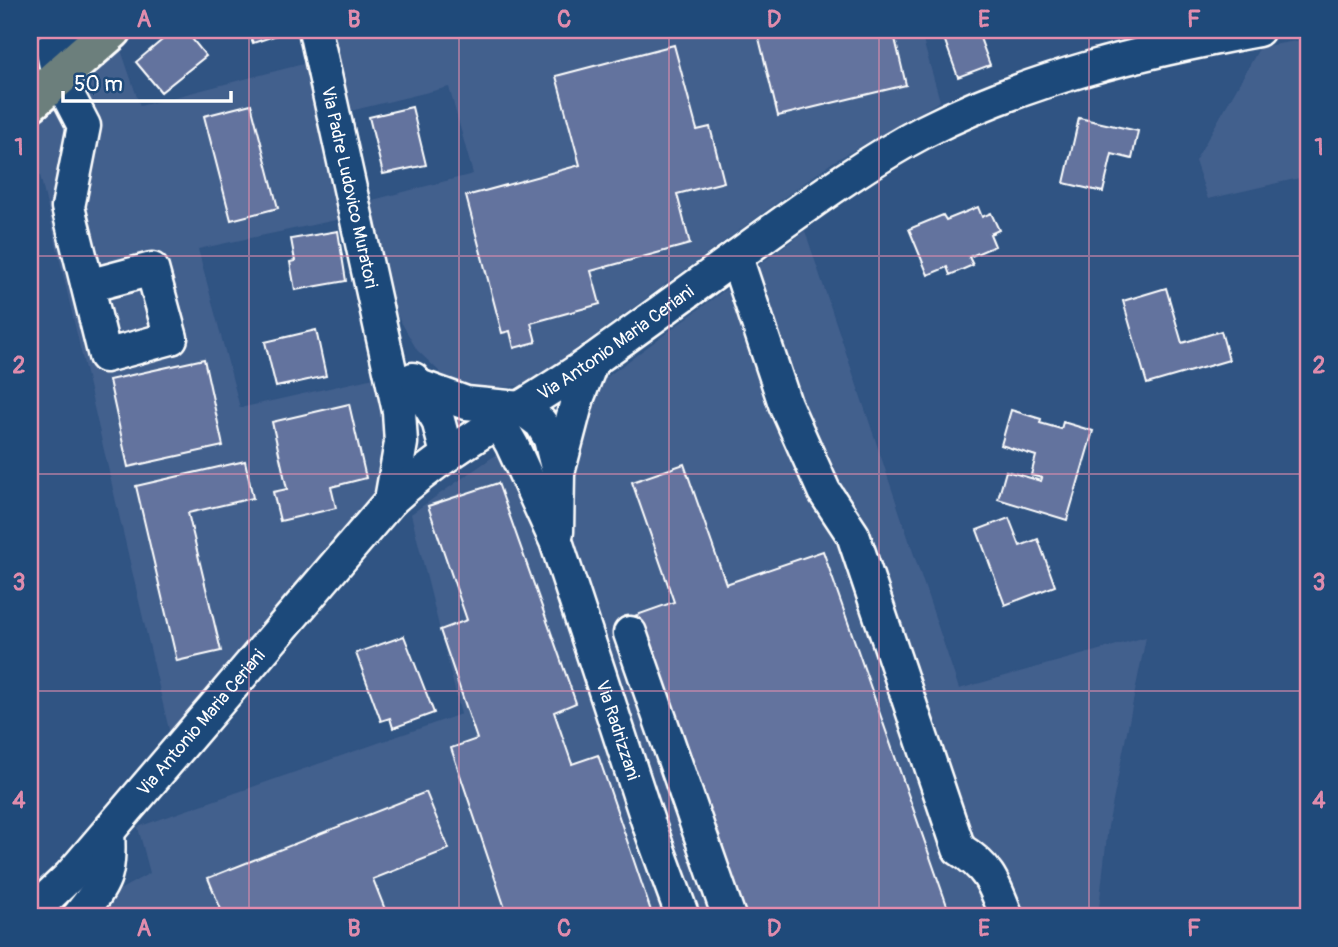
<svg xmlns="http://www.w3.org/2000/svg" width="1338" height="947" font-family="Pangolin,sans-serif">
<rect width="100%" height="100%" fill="#305483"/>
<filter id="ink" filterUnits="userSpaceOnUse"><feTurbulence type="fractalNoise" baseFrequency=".0143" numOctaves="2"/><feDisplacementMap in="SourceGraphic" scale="14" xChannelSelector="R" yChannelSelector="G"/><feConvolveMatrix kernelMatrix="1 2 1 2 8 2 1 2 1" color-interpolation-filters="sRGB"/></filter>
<g filter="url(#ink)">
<path fill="#43608d" d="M 333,30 L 920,30 L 940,101 L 833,162 L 527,385 L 480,390 L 443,375 L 417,350 L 396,313 L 369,201 L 473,174 L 449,87 L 350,111 Z
M 116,35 L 140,106 L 315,61 L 350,217 L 198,249 L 240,408 L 383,376 L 392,423 L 384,498 L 173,747 L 30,132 L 30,111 Z
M 1308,39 L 1308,176 L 1208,199 L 1195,161 L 1260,47 Z
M 805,231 L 959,689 L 1146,637 L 1108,826 L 1098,917 L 93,917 L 114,893 L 150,873 L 138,827 L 461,714 L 411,514 L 585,393 Z"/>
<path fill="#63739e" stroke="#fff" stroke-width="2" d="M 174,30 L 185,30 L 206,56 L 161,92 L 136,62 Z
M 248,30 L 292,30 L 253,43 Z
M 757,30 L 893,30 L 906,85 L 778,116 Z
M 941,30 L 977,30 L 990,65 L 958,77 Z
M 674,45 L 697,130 L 710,127 L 724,182 L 677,194 L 690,244 L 591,271 L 600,304 L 531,323 L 536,342 L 514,348 L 510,331 L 502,333 L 466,196 L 580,165 L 556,76 Z
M 251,104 L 278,208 L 231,220 L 204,116 Z
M 412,107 L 426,165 L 383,174 L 369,117 Z
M 1079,118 L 1138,131 L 1132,159 L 1112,154 L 1103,192 L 1064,183 Z
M 978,207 L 982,217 L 991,213 L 999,230 L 990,234 L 995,246 L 969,257 L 973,265 L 950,275 L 947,267 L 928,275 L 909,229 L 943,215 L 946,220 Z
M 338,231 L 346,281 L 295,290 L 290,262 L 295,261 L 291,239 Z
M 1166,288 L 1182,343 L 1221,331 L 1229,360 L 1147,384 L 1123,301 Z
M 316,330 L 326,376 L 276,387 L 265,342 Z
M 204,359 L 223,446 L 128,467 L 109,380 Z
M 349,404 L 366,478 L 331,487 L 336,508 L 280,521 L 273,492 L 287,489 L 272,422 Z
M 1011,410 L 1041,419 L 1040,423 L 1061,429 L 1063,422 L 1093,431 L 1067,520 L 998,499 L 1006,471 L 1041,481 L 1042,478 L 1031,475 L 1036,456 L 1001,445 Z
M 245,461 L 253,498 L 188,513 L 221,651 L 177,661 L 136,486 Z
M 684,464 L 726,584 L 823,551 L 951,917 L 740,917 L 634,616 L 674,602 L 632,482 Z
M 498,483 L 576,703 L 554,712 L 572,764 L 598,755 L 653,917 L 508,917 L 451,748 L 477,739 L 440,630 L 467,620 L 428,506 Z
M 1009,518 L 1020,546 L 1038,539 L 1055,586 L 1005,605 L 977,530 Z
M 404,636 L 434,713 L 393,728 L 390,718 L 381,721 L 356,653 Z
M 426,792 L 449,849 L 373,879 L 388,917 L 224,917 L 208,878 Z"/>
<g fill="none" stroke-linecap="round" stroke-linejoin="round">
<defs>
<g id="minor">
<path d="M 73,30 L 52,47 L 58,76 L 84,126 L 68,207 L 105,356 L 171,338 L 152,269 L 88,286"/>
<path id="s1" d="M 315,30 L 399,411 L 401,443 L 391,500"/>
<path d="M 736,257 L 785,404 L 824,491 L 853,535 L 959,849 C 990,868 994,884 1007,917"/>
<path d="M 413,379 L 438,420 L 447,454"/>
<path d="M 419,386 L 466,403 L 521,408 L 541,423 L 550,439 L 558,472"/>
<path id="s2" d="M 499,422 L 512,445 L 556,541 L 648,822 L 683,917"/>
<path d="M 557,532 L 558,473 L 578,397 L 592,361"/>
<path d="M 630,633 L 729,917"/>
<path id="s3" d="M 30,914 L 70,876 L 391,500 C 452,444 527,407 595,359 C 654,317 712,274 770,232 C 820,196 870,160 925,131 C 1029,78 1144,51 1258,30"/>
<path d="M 78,917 C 104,884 111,877 108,833"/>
</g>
<path id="major" d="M 30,102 L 112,30"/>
</defs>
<use href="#minor" stroke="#fff" stroke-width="37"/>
<use href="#major" stroke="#fff" stroke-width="44"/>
<use href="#minor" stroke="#1f4a7a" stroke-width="32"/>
<use href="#major" stroke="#6c7f7c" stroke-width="38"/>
</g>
</g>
<path fill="none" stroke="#e08cad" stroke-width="2" stroke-opacity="0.55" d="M 249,30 L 249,917M 459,30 L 459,917M 669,30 L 669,917M 879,30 L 879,917M 1089,30 L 1089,917M 30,256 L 1308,256M 30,474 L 1308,474M 30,691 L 1308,691"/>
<g text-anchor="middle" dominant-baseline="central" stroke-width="5" stroke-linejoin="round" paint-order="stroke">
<g font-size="18" fill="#fff" stroke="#1f4a7a">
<text stroke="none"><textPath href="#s1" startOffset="161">Via Padre Ludovico Muratori</textPath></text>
<text stroke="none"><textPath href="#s3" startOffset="824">Via Antonio Maria Ceriani</textPath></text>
<text stroke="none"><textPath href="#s3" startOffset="257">Via Antonio Maria Ceriani</textPath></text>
<text stroke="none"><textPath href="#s2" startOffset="331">Via Radrizzani</textPath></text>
</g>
</g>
<rect width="1338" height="947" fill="none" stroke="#1f4a7a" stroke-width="77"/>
<path d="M63 91v10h168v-10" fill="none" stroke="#ffffff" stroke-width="3.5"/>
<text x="74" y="91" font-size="21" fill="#ffffff" stroke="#1f4a7a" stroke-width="5" paint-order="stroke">50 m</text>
<rect x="38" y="38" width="1262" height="870" fill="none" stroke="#e08cad" stroke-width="2.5"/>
<g font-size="23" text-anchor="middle" font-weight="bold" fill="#e08cad">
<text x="144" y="27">A</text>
<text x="354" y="27">B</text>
<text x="564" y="27">C</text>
<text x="774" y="27">D</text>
<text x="984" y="27">E</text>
<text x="1194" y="27">F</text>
<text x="19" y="155">1</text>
<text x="1319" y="155">1</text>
<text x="19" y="373">2</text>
<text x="1319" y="373">2</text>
<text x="19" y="590">3</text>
<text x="1319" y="590">3</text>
<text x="19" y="808">4</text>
<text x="1319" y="808">4</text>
<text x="144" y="936">A</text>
<text x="354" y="936">B</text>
<text x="564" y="936">C</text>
<text x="774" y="936">D</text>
<text x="984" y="936">E</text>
<text x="1194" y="936">F</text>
</g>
</svg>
